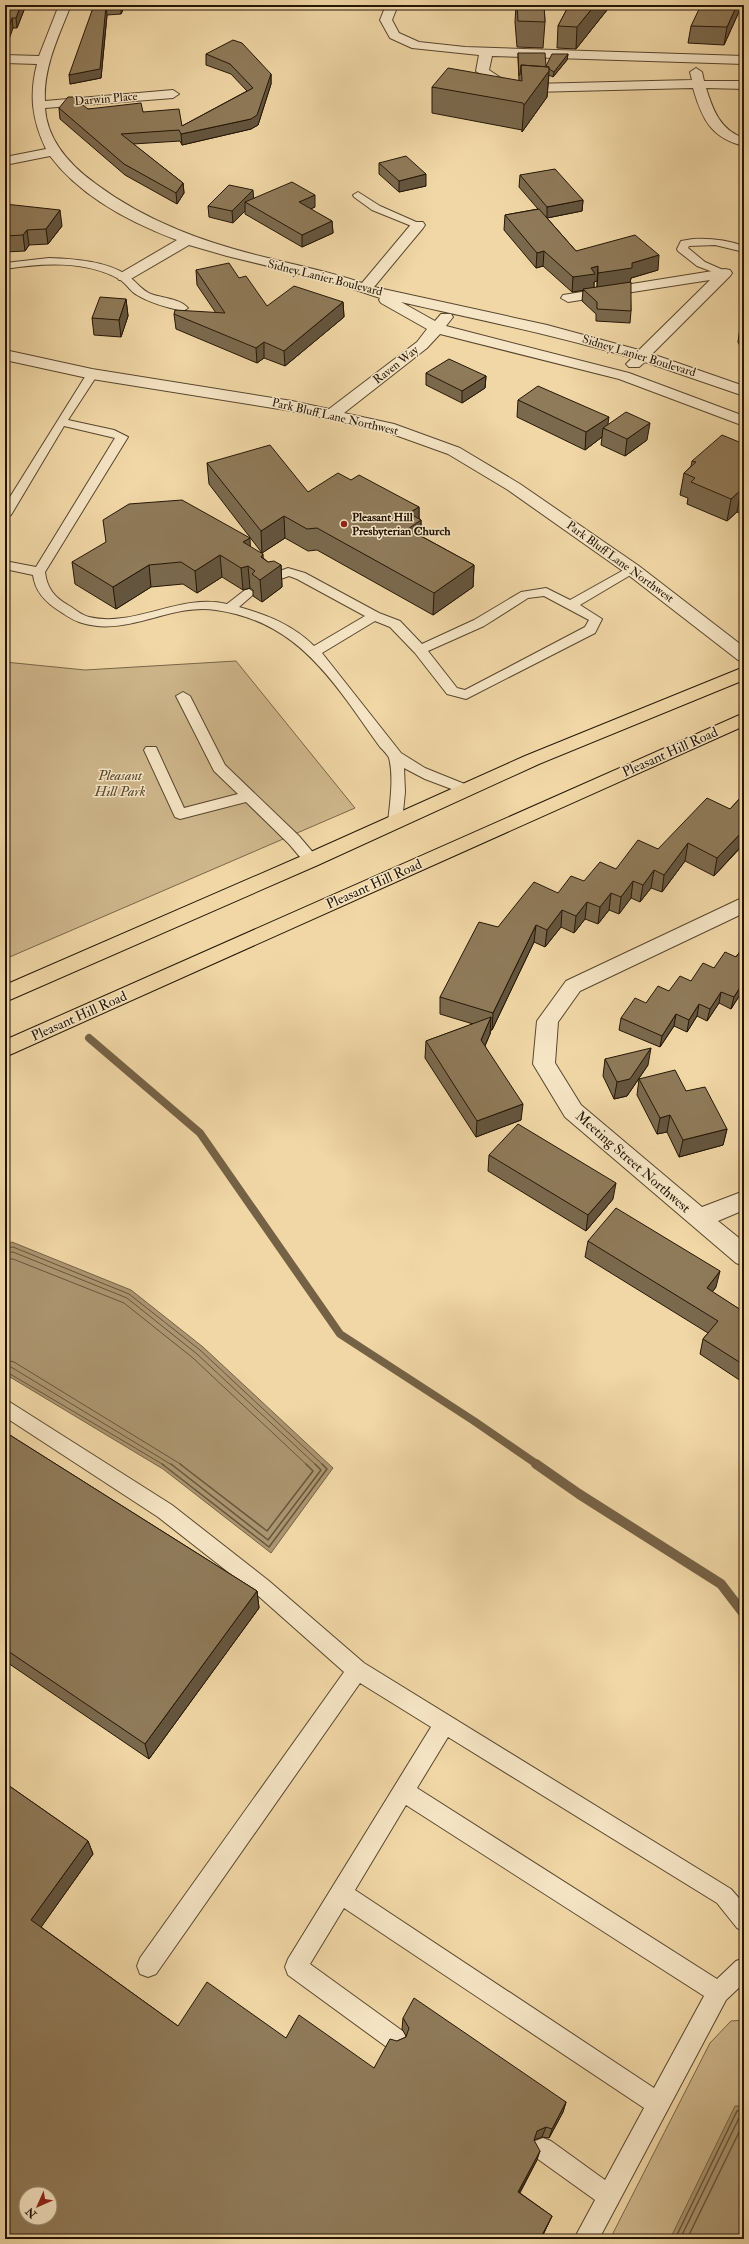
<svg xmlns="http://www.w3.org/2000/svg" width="749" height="2244" font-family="'IM FELL Double Pica',serif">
<rect width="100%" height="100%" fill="#f1d7a6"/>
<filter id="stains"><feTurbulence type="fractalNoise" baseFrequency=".005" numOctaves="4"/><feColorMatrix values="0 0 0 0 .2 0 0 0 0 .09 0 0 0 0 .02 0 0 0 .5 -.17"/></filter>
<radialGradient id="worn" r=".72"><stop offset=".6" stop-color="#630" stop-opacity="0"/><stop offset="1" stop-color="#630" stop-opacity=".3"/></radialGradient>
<path fill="#ceb68b" stroke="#796648" d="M 236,661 L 355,808 L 5,959 L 5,662 L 85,670 Z
M 744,2020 L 744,2239 L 610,2239 L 710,2043 L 731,2021 Z"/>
<path fill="#ab9570" stroke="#756246" d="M 12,1242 L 131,1290 L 203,1347 L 333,1468 L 271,1553 L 163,1469 L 5,1374 L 5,1245 Z
M 735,2106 L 744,2106 L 744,2239 L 670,2239 Z"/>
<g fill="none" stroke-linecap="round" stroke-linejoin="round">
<path stroke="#68563b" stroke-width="1" d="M 5,1248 L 13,1247 L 129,1294 L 200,1350 L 323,1465
M 5,1253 L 13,1252 L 127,1298 L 197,1354 L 316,1465
M 5,1259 L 13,1259 L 124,1303 L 193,1358 L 307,1465
M 5,1360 L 14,1362 L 182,1465
M 5,1366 L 11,1367 L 172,1465
M 5,1371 L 164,1465"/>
<path stroke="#68563b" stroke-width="1.5" d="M 162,1464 L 269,1547 L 327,1469 L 322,1464
M 171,1464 L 268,1540 L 321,1470 L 315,1464
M 180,1464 L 267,1531 L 313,1471 L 306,1464
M 675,2239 L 737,2111 L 744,2110
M 680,2239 L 740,2116 L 744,2115
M 687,2239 L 744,2122"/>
<path stroke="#756246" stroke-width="8" d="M 89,1038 L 200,1133 L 340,1334 L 474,1421 L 538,1465"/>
<path stroke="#756246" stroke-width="10" d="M 536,1464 L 579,1494 L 721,1584 L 744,1614"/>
<defs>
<path id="lane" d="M 358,192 L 380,206 L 423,225 L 418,228 L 414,227 L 372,210 L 354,197 L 353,195 Z
M 693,239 C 710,238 727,240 744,246 L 744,252 L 715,245 L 689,246 L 688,248 L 705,262 L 730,273 L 725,276 L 721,275 L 697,266 L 678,251 L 677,249 L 681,241 Z
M 49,258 C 75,259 106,261 127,275 C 136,281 141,290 151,294 C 162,298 181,299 188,308 L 183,311 C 169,308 150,303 137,295 C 130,291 126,283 119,279 C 85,260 42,263 5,269 L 5,263 Z
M 92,371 L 98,374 L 68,420 L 114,430 L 128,437 L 45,572 C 47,588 54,597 68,605 C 75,609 81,615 89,617 C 135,628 179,593 227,604 L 245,590 L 249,589 L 255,593 L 239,607 C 267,615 293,625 314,646 L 365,616 L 297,579 L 289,576 L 270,583 L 264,579 L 266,576 L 288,568 L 305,573 L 379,613 L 400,621 L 422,644 L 474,620 L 521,592 L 546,588 L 570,600 L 629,567 L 633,566 L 639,570 L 580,605 L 602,619 L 595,633 L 466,699 L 447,694 L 415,653 L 390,627 L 375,621 L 322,653 L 401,753 L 425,768 L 472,787 L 474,790 L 472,793 L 462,793 L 425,779 L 404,768 L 405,792 L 402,822 L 400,825 L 390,825 L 388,822 C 390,804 394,776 389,758 C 388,755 383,750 380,747 C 369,732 359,717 348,702 C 313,654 278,619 216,610 C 170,603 128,637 82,623 C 74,621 67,616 61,612 C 46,603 35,592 33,575 L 5,569 L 5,561 L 36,567 L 115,438 L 64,426 L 11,515 L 5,519 L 5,505 L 88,372 ZM 544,596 L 589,620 L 585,627 L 465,690 L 457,688 L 428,651 L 484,626 L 528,598 Z
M 183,692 L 190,696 L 225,765 L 299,836 L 316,856 L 318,860 L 316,864 L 306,864 L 289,844 L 246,802 L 180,819 L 175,817 L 144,750 L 146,747 L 156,747 L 184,808 L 238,794 L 214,771 L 176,696 Z
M 5,1399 L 172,1505 L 269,1581 L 364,1663 L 731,1889 L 744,1904 L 744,1932 L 737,1928 L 717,1903 L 448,1737 L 417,1788 L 717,1979 L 736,1961 L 744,1958 L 744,1983 L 726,2000 L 599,2239 L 574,2239 L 595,2200 L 535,2157 L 532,2149 L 535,2141 L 543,2138 L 551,2141 L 605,2180 L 644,2108 L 344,1908 L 310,1964 L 404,2032 L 407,2040 L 404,2048 L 396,2051 L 388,2048 L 288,1975 L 285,1967 L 288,1959 L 431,1727 L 360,1683 L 156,1974 L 148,1977 L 140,1974 L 137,1966 L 140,1958 L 344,1672 L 255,1593 L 158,1517 L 5,1417 ZM 406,1805 L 704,1996 L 654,2088 L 355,1890 Z"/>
<path id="street" d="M 59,5 L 71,5 C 59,35 43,68 45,101 L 173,90 L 179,94 L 173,98 L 45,108 C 47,141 71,166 96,184 C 147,222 206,243 268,258 C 299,266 331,272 362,283 L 413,222 L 423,222 L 425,225 L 423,228 L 374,287 L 547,325 L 639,350 L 710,280 L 568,302 L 561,298 L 563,295 L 725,269 L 730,270 L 732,273 L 730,276 L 652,354 L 744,386 L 744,396 L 645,362 L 639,367 L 629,367 L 626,364 L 632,358 C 556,335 479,320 401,302 L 435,321 L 441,314 L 451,314 L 453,317 L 446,326 L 629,373 L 744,416 L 744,426 L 619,379 L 440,334 L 427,348 L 344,413 L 394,424 L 460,448 L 520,484 L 639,566 L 744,647 L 744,662 L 738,660 L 627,574 L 508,490 L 448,454 L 384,431 L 292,411 L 92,379 L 5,360 L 5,350 L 92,369 L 292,401 L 329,409 L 417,342 L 427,329 L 381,303 L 379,300 L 380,298 L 329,281 L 227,256 L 189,245 L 129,280 L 119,280 L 117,277 L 119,274 L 177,240 C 131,223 80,196 50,156 L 5,165 L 5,157 L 46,149 C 32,120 29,95 37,64 L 5,63 L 5,55 L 39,56 Z
M 386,5 L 398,5 L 392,20 L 399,33 L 419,42 L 465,47 L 744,56 L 744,64 L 492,56 L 489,70 L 504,80 L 532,84 L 692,80 L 690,72 L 696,68 L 702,72 L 704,81 L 744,81 L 744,89 L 706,88 C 713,110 720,130 744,138 L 744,146 C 711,138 702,119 693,88 L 532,92 L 495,86 L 476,71 L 479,55 L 412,48 L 390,38 L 380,20 Z
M 744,897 L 744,913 L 580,991 L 558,1022 L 555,1063 L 581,1105 L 702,1207 L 744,1191 L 744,1210 L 718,1221 L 744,1242 L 744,1266 L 736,1263 L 565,1117 L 533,1064 L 537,1021 L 566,981 Z"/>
<path id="highway" d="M 744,667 L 744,680 L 539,764 L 318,865 L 5,1002 L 5,985 L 304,855 L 525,756 Z
M 744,713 L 744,726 L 5,1057 L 5,1040 Z"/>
</defs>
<use href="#lane" stroke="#57462e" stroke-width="2"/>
<use href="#street" stroke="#57462e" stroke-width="2"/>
<use href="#highway" stroke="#241606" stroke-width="2"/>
<use href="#lane" fill="#f6e5c5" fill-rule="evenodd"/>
<use href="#street" fill="#f6e5c5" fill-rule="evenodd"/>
<use href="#highway" fill="#f1d7a6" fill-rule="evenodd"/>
</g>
<path fill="#7b694d" stroke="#241606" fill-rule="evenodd" d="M 5,5 L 26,5 L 17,28 L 13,28 Z
M 94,5 L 125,5 L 121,14 L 107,15 L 101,78 L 70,84 Z
M 516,5 L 544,5 L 545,22 L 543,48 L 517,47 L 515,22 Z
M 569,5 L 611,5 L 576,49 L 557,48 L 558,26 Z
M 742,5 L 724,45 L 688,43 L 691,26 Z
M 518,53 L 546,66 L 568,54 L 567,60 L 553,77 L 549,75 L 547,97 L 522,132 L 522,130 L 432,113 L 432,87 L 519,81 L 518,58 Z
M 206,54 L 271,74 L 271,84 L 258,125 L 251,129 L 182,145 L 180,141 L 133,144 L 183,183 L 184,193 L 177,204 L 125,175 L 60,119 L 59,108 L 88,109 L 143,112 L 182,126 L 247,91 L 231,74 L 206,65 Z
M 379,163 L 426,186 L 399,192 L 379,174 Z
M 520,175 L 583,200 L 582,211 L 547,218 L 576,251 L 658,270 L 631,278 L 630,282 L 631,311 L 630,323 L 596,321 L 596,314 L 582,301 L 583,290 L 572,292 L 543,266 L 536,268 L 504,230 L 505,215 L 538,209 L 519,187 ZM 597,281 L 597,287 L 594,288 L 594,282 Z
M 254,199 L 315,207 L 310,209 L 332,221 L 333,233 L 302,247 L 245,214 L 245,211 L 233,223 L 209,217 L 208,206 Z
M 5,204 L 62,226 L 48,244 L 29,245 L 25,251 L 5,252 Z
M 196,270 L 239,278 L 267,306 L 343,302 L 344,317 L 285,366 L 264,358 L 257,363 L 176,329 L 174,314 L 216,313 L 197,285 Z
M 126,299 L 128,316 L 121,337 L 94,335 L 92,318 Z
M 740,327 L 744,327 L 744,354 L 738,342 Z
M 426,373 L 486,376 L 485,388 L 462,403 L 426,385 Z
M 518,400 L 608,424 L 647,440 L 625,456 L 601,445 L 602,437 L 585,450 L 517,417 Z
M 744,444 L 744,515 L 737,512 L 727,521 L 687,504 L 688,498 L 680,495 L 684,473 L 691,466 L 692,461 Z
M 207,463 L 308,492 L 351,480 L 419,507 L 419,518 L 421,520 L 421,536 L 474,565 L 473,587 L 433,615 L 317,550 L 308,551 L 285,538 L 262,553 L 209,484 Z
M 250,547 L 268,562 L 281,565 L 282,587 L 262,602 L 253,596 L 253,590 L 250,588 L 243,590 L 222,577 L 197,593 L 183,584 L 151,587 L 116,609 L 75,584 L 72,562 Z
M 744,794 L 744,844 L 714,876 L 685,861 L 662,892 L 651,888 L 640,902 L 631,898 L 619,914 L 609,910 L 598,924 L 585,919 L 574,933 L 561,927 L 545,947 L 534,942 L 492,1030 L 491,1030 L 490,1034 L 485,1046 L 521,1120 L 476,1137 L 425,1058 L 426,1041 L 473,1024 L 440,1014 L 440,997 L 498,927 L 558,893 L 616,869 L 658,849 L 730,809 Z
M 744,946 L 744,994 L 741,993 L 731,1009 L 719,1003 L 707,1021 L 697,1016 L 687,1032 L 674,1026 L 660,1047 L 619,1030 L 621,1018 L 669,991 L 691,981 L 714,968 L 736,957 Z
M 605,1059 L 648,1065 L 627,1096 L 614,1099 L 603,1076 Z
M 639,1079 L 686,1091 L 727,1129 L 723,1145 L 679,1157 L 667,1132 L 657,1134 L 637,1095 Z
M 489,1155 L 613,1199 L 586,1231 L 488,1171 Z
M 588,1241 L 716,1287 L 712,1292 L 744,1312 L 744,1383 L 700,1354 L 703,1339 L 708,1333 L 585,1257 Z
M 5,1432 L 257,1591 L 259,1608 L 149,1759 L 5,1661 Z
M 5,1783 L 88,1841 L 93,1854 L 41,1927 L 178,2026 L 286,2038 L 374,2068 L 397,2041 L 406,2037 L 406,2036 L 402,2029 L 403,2018 L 566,2102 L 563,2112 L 549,2138 L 542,2137 L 534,2140 L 537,2160 L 520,2193 L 552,2216 L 541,2239 L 5,2239 Z"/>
<path fill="#64553e" stroke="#241606" d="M 21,5 L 26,5 L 17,28 L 16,18 Z
M 121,5 L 125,5 L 121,14 Z
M 595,5 L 611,5 L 576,49 L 577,27 Z
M 737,5 L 742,5 L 724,45 L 727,27 Z
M 106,6 L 107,15 L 101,78 L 70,84 L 69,75 Z
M 12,18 L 13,28 L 5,51 L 5,37 Z
M 568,54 L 567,60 L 553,77 L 554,72 Z
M 549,71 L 547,97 L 522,132 L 524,105 Z
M 271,74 L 271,84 L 258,125 L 251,129 L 182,145 L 181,134 L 251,119 Z
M 426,174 L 426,186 L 399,192 L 399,181 Z
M 183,183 L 184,193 L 177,204 L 176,193 Z
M 253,190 L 254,202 L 245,202 L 245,211 L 233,223 L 232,211 Z
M 315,195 L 315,207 L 299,214 L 299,202 Z
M 583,200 L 582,211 L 547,218 L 547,207 Z
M 60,210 L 62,226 L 48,244 L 46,229 Z
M 332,221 L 333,233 L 302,247 L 302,235 Z
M 27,230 L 29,245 L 25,251 L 23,235 Z
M 544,251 L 543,266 L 536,268 L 537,253 Z
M 659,255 L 658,270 L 631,278 L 630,283 L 597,288 L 598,273 Z
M 598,266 L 597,281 L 594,282 L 594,289 L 572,292 L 573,277 L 591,268 Z
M 126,299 L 128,316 L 121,337 L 119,320 Z
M 343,302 L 344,317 L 285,366 L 284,351 Z
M 264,342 L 264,358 L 257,363 L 256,348 Z
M 486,376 L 485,388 L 462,403 L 462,391 Z
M 609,417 L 607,430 L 603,428 L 602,437 L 585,450 L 586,432 Z
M 650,423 L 647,440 L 625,456 L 627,439 Z
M 741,490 L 737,512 L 727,521 L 731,499 Z
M 419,507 L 419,521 L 421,520 L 421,542 L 408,551 L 409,513 Z
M 284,516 L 285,538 L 262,553 L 261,531 Z
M 250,538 L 251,560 L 243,542 Z
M 263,554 L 264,576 L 281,565 L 282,587 L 262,602 L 260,580 L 261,557 Z
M 220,555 L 222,577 L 197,593 L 195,571 Z
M 149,565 L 151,587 L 116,609 L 113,587 Z
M 474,565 L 473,587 L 433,615 L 434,593 Z
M 248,566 L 250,588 L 243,590 L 241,568 Z
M 744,830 L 744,843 L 714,876 L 717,858 Z
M 688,843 L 685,861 L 662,892 L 664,875 Z
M 654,870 L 651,888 L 640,902 L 643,885 Z
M 633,881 L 631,898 L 619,914 L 621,897 Z
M 611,893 L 609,910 L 598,924 L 600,907 Z
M 587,902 L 585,919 L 574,933 L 576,916 Z
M 562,910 L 561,927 L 545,947 L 547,930 Z
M 536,925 L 534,942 L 492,1030 L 493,1013 Z
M 744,982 L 741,993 L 731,1009 L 734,997 Z
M 721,992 L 719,1003 L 707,1021 L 710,1009 Z
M 699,1004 L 697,1016 L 687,1032 L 689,1020 Z
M 676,1014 L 674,1026 L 660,1047 L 662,1036 Z
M 491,1017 L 490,1034 L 480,1057 L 481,1040 Z
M 651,1048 L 648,1065 L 627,1096 L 614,1099 L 617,1082 Z
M 523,1104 L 521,1120 L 476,1137 L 477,1121 Z
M 670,1115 L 667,1132 L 657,1134 L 660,1118 Z
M 727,1129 L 723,1145 L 679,1157 L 683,1140 Z
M 616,1183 L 613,1199 L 586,1231 L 588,1215 Z
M 720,1271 L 716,1287 L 703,1304 L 707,1288 Z
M 257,1591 L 259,1608 L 149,1759 L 145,1744 Z
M 88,1841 L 93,1854 L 37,1933 L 31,1920 Z
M 566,2102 L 563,2112 L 549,2138 L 552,2129 Z
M 546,2127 L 542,2137 L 534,2140 L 537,2131 Z
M 540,2151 L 537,2160 L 515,2200 L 518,2192 Z
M 552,2216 L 541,2239 L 540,2239 Z"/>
<path fill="#8f7a59" stroke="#241606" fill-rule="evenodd" d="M 5,5 L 21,5 L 16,18 L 12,18 L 5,37 Z
M 94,5 L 121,5 L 106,6 L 100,69 L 69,75 Z
M 517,5 L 544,5 L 545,22 L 518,21 Z
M 569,5 L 595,5 L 577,27 L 558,26 Z
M 701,5 L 737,5 L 727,27 L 691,26 Z
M 233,40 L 242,43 L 271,74 L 257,115 L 251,119 L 181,134 L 179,130 L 121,134 L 183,183 L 176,193 L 124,164 L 59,108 L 68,97 L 73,97 L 88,109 L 141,103 L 143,112 L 179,109 L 182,126 L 253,88 L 230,64 L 206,54 Z
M 518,53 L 545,53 L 546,66 L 552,54 L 568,54 L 554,72 L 549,69 L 549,67 L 521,65 L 520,75 L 519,75 Z
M 521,65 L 549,67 L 549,71 L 524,105 L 523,103 L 432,87 L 448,68 L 522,81 Z
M 406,156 L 426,174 L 399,181 L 379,163 Z
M 555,169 L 583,200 L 547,207 L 520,175 Z
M 292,182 L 315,195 L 299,202 L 332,221 L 302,235 L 245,202 Z
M 229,185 L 253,190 L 232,211 L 208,206 Z
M 5,204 L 60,210 L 46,229 L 27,230 L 23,235 L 5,236 Z
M 539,209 L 576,251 L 635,235 L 659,255 L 632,263 L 632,268 L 598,273 L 598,266 L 591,268 L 595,274 L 573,277 L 544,251 L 537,253 L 505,215 Z
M 229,263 L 239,278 L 246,276 L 267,306 L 294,286 L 343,302 L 284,351 L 264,342 L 256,348 L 174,314 L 175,310 L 225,313 L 196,270 Z
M 631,282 L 631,311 L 597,309 L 597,302 L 583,289 Z
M 100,297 L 126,299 L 119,320 L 92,318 Z
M 740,327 L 744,327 L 744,335 Z
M 449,359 L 486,376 L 462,391 L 426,373 Z
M 538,386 L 609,417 L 586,432 L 518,400 Z
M 626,412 L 650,423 L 627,439 L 603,428 Z
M 722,435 L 744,444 L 744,492 L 741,490 L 731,499 L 691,482 L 695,478 L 684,473 L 696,462 L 692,461 Z
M 270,445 L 308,492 L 338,473 L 351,480 L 359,475 L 419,507 L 409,513 L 421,520 L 408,529 L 474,565 L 434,593 L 317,528 L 307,529 L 284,516 L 261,531 L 207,463 Z
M 182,500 L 250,538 L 243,542 L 263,554 L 261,557 L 268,562 L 274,561 L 281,565 L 260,580 L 252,574 L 255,571 L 248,566 L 241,568 L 220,555 L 195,571 L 181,562 L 149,565 L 113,587 L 72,562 L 106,542 L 103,520 L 129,504 Z
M 744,794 L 744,830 L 717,858 L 688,843 L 664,875 L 654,870 L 643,885 L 633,881 L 621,897 L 611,893 L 600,907 L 587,902 L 576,916 L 562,910 L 547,930 L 536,925 L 493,1013 L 440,997 L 479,922 L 498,927 L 534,882 L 558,893 L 571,876 L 584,881 L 600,862 L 616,869 L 638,840 L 658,849 L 707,798 L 730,809 Z
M 744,946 L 744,981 L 734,997 L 721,992 L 710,1009 L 699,1004 L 689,1020 L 676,1014 L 662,1036 L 621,1018 L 635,998 L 646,1003 L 658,986 L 669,991 L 680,976 L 691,981 L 703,963 L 714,968 L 725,952 L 736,957 Z
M 491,1017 L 481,1040 L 523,1104 L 477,1121 L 426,1041 Z
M 651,1048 L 630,1079 L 617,1082 L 605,1059 Z
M 675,1070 L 686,1091 L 705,1087 L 727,1129 L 683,1140 L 670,1115 L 660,1118 L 639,1079 Z
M 518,1124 L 616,1183 L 588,1215 L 489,1155 Z
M 616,1208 L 720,1271 L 707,1288 L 744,1312 L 744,1365 L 703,1339 L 718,1321 L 588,1241 Z
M 5,1432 L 257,1591 L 145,1744 L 5,1649 Z
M 5,1783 L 88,1841 L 31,1920 L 178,2026 L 207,1982 L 286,2038 L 299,2015 L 374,2068 L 390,2039 L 397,2041 L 406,2037 L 409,2028 L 403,2018 L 414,1998 L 566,2102 L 552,2129 L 546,2127 L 537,2131 L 534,2140 L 540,2151 L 518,2192 L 552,2216 L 540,2239 L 5,2239 ZM 26,2194 L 50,2194 L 50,2218 L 26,2218 Z"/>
<circle fill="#8f2418" stroke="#f6e5c5" stroke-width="1.5" cx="344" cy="524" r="4"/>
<g text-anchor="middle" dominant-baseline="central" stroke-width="3" stroke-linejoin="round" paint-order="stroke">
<g font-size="12" fill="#241606" stroke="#f6e5c5">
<text transform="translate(106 99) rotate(-5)">Darwin Place</text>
<text transform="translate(325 278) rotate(14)">Sidney Lanier Boulevard</text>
<text transform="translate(639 356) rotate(17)">Sidney Lanier Boulevard</text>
<text transform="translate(396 365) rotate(-38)">Raven Way</text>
<text transform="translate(335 417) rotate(13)">Park Bluff Lane Northwest</text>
<text transform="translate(620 562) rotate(36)">Park Bluff Lane Northwest</text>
</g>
<g font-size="12" font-weight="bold" fill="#241606" stroke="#f6e5c5" text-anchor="start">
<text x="352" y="517">Pleasant Hill<tspan x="352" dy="14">Presbyterian Church</tspan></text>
</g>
<g font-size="14" fill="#241606" stroke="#f6e5c5">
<text transform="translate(670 752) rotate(-24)">Pleasant Hill Road</text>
<text transform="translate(374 884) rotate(-24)">Pleasant Hill Road</text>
<text transform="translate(79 1016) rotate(-24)">Pleasant Hill Road</text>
<text transform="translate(633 1162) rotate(41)">Meeting Street Northwest</text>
</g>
<g font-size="14" font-style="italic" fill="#57462e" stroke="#f6e5c5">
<text x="120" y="775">Pleasant<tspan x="120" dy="16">Hill Park</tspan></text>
</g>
</g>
<rect width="749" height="2244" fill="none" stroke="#f1d7a6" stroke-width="20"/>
<rect x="6" y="6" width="737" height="2232" fill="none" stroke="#241606" stroke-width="2"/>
<rect x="10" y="10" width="729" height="2224" fill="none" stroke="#241606"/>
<g transform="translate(38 2206) rotate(225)"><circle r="19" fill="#f6e5c5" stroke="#a29279"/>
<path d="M0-3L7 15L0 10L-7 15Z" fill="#8f2418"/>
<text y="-6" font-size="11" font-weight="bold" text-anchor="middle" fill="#241606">N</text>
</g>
<rect width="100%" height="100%" filter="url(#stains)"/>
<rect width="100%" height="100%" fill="url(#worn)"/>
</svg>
